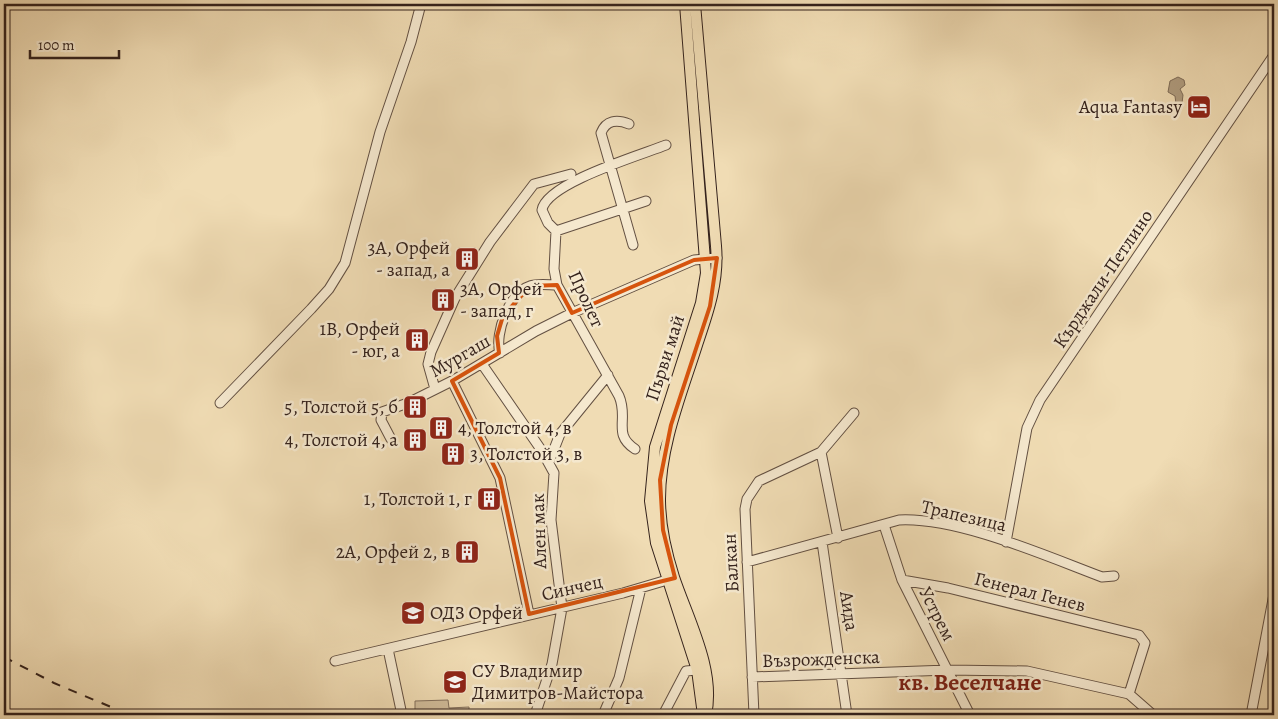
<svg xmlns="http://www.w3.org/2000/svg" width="1278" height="719" font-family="Alegreya,serif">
<rect width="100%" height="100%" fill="#f0dcb4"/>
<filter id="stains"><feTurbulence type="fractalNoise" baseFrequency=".004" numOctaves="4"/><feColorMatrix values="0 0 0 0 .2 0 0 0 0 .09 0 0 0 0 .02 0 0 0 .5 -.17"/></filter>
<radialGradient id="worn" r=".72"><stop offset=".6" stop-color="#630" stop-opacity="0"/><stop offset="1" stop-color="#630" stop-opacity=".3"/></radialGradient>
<path fill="#d0bc9a" stroke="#826f5b" d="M 448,700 L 449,708 L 469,707 L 469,715 L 415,715 L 415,701 Z"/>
<path fill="#b09d80" stroke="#7e6c58" d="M 1178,77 L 1184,80 L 1185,85 L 1180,89 L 1183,95 L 1182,103 L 1178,105 L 1176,104 L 1175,96 L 1168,92 L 1170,81 Z"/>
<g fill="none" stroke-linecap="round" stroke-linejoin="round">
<defs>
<path id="minor" d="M 629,124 C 617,119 606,120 601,133 L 633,245
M 556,231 L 554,269 L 557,285 L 619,396 C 629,419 612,434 635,449
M 556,231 L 548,223 L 542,210 C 546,183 641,155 666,145
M 556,231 L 646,201
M 500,353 C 494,333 510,292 530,286 C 538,283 549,285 557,285
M 482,364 L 542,451 L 554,473 L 551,520 L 562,608 L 552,664 L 535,715
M 452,381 L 500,478 L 529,614
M 435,389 L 428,364 L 431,352 L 455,298 L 490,242 L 534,184 L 571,174
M 220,403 L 311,309 L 329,289 L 345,263 L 380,132 L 411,42 L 421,4
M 391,439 L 381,420 L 382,412 L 408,403 L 452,381 L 536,331 L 572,313 L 694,260 L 717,258
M 549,462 L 560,434 L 608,375
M 884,525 L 902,580 L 970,715
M 838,538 L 821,452 L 854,413
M 822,542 L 847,715
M 1006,542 L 1027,428 L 1040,400 L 1274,55
M 747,562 L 899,520 C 958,517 1046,556 1102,577 L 1114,576
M 902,580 L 948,588 L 1139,635 L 1145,643 L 1129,694
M 388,649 L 402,715
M 335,661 L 623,593 L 674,578
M 752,677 L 948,670 L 1027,671 L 1129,694 L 1153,715
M 603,715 L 619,678 L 641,588
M 663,715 L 686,671 L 697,670
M 754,715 L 745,509 L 747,499 L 759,481 L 821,452
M 1251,715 L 1274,594"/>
<path id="major" d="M 685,4 L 706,273 L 701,303 L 655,447 L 650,501 L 656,543 L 697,670 L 703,715
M 695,4 L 716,246 C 719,280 709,310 698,342 C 682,393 660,445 660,499 C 660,525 666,552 674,577 C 688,619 716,670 706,715"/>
</defs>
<use href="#minor" stroke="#635042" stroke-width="11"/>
<use href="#major" stroke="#34221c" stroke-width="12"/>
<use href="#minor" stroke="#f5e8ce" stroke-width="9"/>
<use href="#major" stroke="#f0dcb4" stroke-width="10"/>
<path stroke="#34221c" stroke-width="2" stroke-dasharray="9 9" stroke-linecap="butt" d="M 4,657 L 54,683 L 130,715"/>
</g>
<path fill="none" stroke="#d6540e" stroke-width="4" stroke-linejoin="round" d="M 717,258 L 710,306 L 671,425 L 660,480 L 663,530 L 675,578 L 529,614 L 500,478 L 452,381 L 499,353 L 497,336 L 503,316 L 530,286 L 557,285 L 572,313 L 694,260 Z"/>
<defs>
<symbol id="hotel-square" viewBox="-11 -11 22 22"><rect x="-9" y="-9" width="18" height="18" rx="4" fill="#8f2418" stroke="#f5e8ce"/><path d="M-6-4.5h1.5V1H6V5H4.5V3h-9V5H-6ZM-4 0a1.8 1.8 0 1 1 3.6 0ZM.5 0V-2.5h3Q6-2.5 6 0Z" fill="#fff"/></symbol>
<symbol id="building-square" viewBox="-11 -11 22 22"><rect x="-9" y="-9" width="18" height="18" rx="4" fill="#8f2418" stroke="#f5e8ce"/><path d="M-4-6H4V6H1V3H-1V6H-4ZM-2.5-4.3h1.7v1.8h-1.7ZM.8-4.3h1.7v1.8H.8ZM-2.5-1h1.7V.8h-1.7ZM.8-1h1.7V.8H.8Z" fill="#fff"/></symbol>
<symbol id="school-square" viewBox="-11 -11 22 22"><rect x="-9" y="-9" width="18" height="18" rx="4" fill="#8f2418" stroke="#f5e8ce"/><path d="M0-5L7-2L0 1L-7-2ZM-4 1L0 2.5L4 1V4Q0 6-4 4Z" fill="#fff"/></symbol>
</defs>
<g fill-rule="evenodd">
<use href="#hotel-square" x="1185" y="93" width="28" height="28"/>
<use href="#building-square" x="453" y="245" width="28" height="28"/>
<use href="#building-square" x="429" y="286" width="28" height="28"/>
<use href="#building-square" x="403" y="326" width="28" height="28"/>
<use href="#building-square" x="401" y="393" width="28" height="28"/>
<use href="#building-square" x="427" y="414" width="28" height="28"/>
<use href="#building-square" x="401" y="426" width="28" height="28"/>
<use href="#building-square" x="439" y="440" width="28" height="28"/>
<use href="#building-square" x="475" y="485" width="28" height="28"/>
<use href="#building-square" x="453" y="538" width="28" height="28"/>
<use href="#school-square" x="399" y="599" width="28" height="28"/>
<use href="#school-square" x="441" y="668" width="28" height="28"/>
</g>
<g text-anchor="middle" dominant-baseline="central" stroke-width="5" stroke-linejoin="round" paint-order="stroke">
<g font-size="19" fill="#34221c" stroke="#f5e8ce" text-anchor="end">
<text x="1182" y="107">Aqua Fantasy</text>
<text x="450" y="248">3А, Орфей<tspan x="450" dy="22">- запад, а</tspan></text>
<text x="460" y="289" text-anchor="start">3А, Орфей<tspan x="460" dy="22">- запад, г</tspan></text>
<text x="400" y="329">1В, Орфей<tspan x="400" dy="22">- юг, а</tspan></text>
<text x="398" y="407">5, Толстой 5, б</text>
<text x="458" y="428" text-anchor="start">4, Толстой 4, в</text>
<text x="398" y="440">4, Толстой 4, а</text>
<text x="470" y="454" text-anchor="start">3, Толстой 3, в</text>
<text x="472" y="499">1, Толстой 1, г</text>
<text x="450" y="552">2А, Орфей 2, в</text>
<text x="430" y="613" text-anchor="start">ОДЗ Орфей</text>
<text x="472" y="671" text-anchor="start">СУ Владимир<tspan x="472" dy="22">Димитров-Майстора</tspan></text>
</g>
<g font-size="19" fill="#34221c" stroke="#f5e8ce">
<text transform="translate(1103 279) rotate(-56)">Кърджали-Петлино</text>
<text transform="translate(586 299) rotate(65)">Пролет</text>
<text transform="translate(460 356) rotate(-30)">Мургаш</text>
<text transform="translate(665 358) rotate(-72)">Първи май</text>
<text transform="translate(964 516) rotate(13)">Трапезица</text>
<text transform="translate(539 531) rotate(-92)">Ален мак</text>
<text transform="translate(731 563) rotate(-93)">Балкан</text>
<text transform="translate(572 588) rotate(-13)">Синчец</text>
<text transform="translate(1030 592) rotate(14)">Генерал Генев</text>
<text transform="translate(849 611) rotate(81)">Аида</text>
<text transform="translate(937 614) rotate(63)">Устрем</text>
<text transform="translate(821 659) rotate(-2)">Възрожденска</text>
</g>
<g font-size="24" font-weight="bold" fill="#7a1f14" stroke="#f5e8ce">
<text x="970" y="682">кв. Веселчане</text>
</g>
</g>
<rect width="1278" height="719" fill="none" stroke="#f0dcb4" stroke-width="20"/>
<rect x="5" y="5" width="1268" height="709" fill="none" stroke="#34221c" stroke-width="2.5"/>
<rect x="10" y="10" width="1258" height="699" fill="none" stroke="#34221c"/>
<path d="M30 50v8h89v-8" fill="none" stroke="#34221c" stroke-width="2.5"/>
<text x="38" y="50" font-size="15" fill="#34221c" stroke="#f5e8ce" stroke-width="4" paint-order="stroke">100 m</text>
<rect width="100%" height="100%" filter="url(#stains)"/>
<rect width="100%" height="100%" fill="url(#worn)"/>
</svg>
